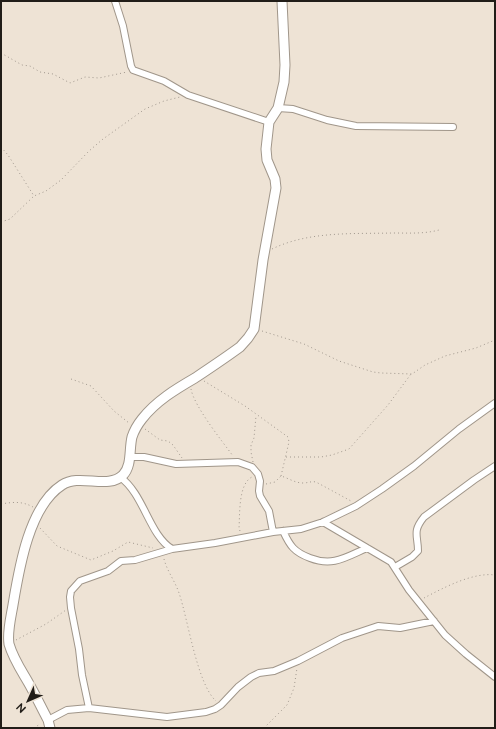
<svg xmlns="http://www.w3.org/2000/svg" width="496" height="729" font-family="Raleway,sans-serif">
<rect width="100%" height="100%" fill="#eee3d5"/>
<g fill="none" stroke-linecap="round" stroke-linejoin="round">
<defs>
<path id="street" d="M 115,1 L 123,26 L 131,66 L 133,70 L 164,81 L 188,95 L 269,122
M 278,108 L 293,109 L 327,120 L 356,126 L 453,127
M 129,457 L 144,457 L 176,464 L 238,462 L 252,467 L 258,474 L 260,481 L 259,491 L 260,496 L 269,511 L 273,532
M 120,477 C 144,494 149,535 172,549 L 215,543 L 273,532 L 301,529 L 323,522 L 356,506 L 382,489 L 414,466 L 459,429 L 495,403
M 323,522 L 391,562 L 409,590 L 445,635 L 466,654 L 495,677
M 283,531 C 290,546 294,552 310,558 C 333,567 346,557 367,548
M 395,567 L 412,557 L 418,551 C 418,535 412,532 424,517 L 474,480 L 495,466
M 89,708 L 82,675 L 79,649 L 71,608 L 70,597 L 71,591 L 80,581 L 108,571 L 121,561 L 135,560 L 172,549
M 48,720 L 67,710 L 89,708 L 167,717 L 206,712 L 215,709 L 221,705 L 238,687 L 251,677 L 259,673 L 274,671 L 298,661 L 342,638 L 378,626 L 400,628 L 434,621"/>
<path id="secondary" d="M 50,728 L 48,720 C 41,707 35,694 28,682 C 21,670 13,658 9,644 C 7,632 11,617 13,605 C 19,569 29,506 62,485 C 80,473 108,490 123,475 C 132,466 129,449 132,437 C 134,431 138,424 142,419 C 156,401 176,389 195,378 C 210,368 225,358 240,347 L 248,338 L 254,329 L 263,260 L 276,188 L 275,179 L 267,160 L 266,149 L 269,122 L 278,108 L 284,82 L 285,65 L 282,1"/>
</defs>
<use href="#street" stroke="#a0968a" stroke-width="8"/>
<use href="#secondary" stroke="#a0968a" stroke-width="11"/>
<path stroke="#a1988e" stroke-width="1" stroke-dasharray="1 3" stroke-linecap="butt" d="M 1,53 L 22,65 L 30,66 L 40,72 L 53,74 L 70,83 L 85,77 L 99,78 L 127,72
M 1,147 L 8,155 L 34,196
M 1,220 L 4,221 L 10,219 L 34,196 L 46,191 L 61,180 L 89,151 L 103,139 L 145,109 L 164,101 L 180,97
M 272,249 C 309,231 353,234 393,233 C 409,233 424,234 439,230
M 262,331 L 304,344 L 339,361 L 373,372 L 381,373 L 412,374 L 425,365 L 445,356 L 476,348 L 495,340
M 71,379 L 91,386 L 114,411 L 129,423
M 204,381 L 245,406 L 288,437 L 289,442 L 281,476
M 191,389 C 194,406 222,441 233,456
M 145,429 L 160,440 L 168,441 L 173,445 L 182,458
M 286,457 L 321,457 L 332,455 L 349,449 L 388,405 L 411,374
M 253,462 L 251,452 L 251,445 L 254,438 L 256,416
M 266,484 L 275,482 L 281,476 C 288,478 295,483 303,483 C 308,483 311,481 316,482 L 351,501
M 1,504 C 13,502 22,501 33,507
M 40,528 L 57,546 L 91,560 L 113,551 L 128,542 L 153,548
M 240,531 L 239,528 C 240,515 238,484 252,477
M 164,559 C 167,571 175,581 179,593 C 188,619 197,684 216,701
M 424,598 C 443,588 473,572 495,575
M 16,640 L 46,624 L 66,610
M 34,728 L 40,724
M 264,728 L 287,705 L 294,688 L 297,668"/>
<use href="#street" stroke="#fff" stroke-width="6"/>
<use href="#secondary" stroke="#fff" stroke-width="9"/>
</g>
<rect width="496" height="729" fill="none" stroke="#211d18" stroke-width="4"/>
<g transform="translate(28 701) rotate(225)" stroke="#eee3d5" stroke-width="3" paint-order="stroke">
<path d="M0-3L7 15L0 10L-7 15Z" fill="#211d18"/>
<text y="-6" font-size="11" font-weight="bold" text-anchor="middle" fill="#211d18">N</text>
</g>
</svg>
